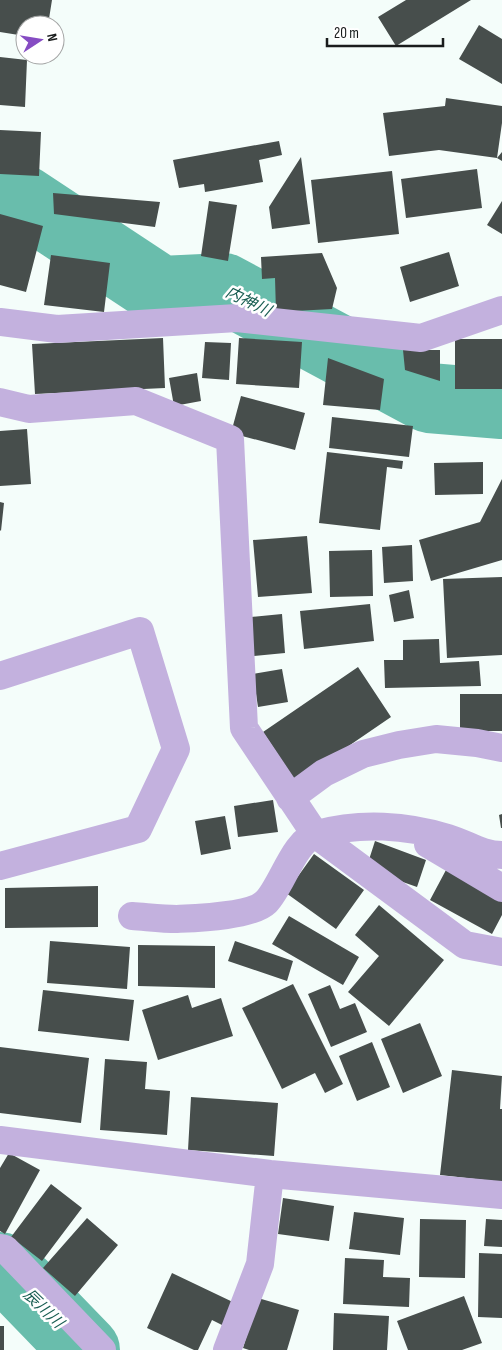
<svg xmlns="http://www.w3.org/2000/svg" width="502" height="1350" font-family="'Sofia Sans Condensed','Noto Sans JP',sans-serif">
<rect width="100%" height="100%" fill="#f4fdfa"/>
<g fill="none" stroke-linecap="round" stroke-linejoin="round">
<path stroke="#69bdac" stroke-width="70" d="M 0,200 L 23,200 L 161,291 L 224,288 L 429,398 L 502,404
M 0,1267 L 23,1286 L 85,1350"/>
</g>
<path fill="#474e4c" d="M 0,0 L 52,0 L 48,25 L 25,25 L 25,36 L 0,32 Z
M 406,0 L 471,0 L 396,46 L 378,17 Z
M 479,25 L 502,39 L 502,84 L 459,59 Z
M 0,57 L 27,60 L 25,107 L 0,105 Z
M 446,98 L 502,106 L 502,123 L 497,158 L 439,150 L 389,156 L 383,113 L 445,106 Z
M 0,130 L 41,132 L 39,176 L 0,174 Z
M 279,141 L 282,155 L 259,160 L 263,182 L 205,192 L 204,184 L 179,188 L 173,160 Z
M 502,152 L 502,161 L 497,158 Z
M 301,157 L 310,224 L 272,229 L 269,207 Z
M 477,169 L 482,208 L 406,218 L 401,179 Z
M 392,171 L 399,234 L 318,243 L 311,180 Z
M 53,193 L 160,202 L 155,227 L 54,214 Z
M 209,201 L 237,205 L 228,261 L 201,256 Z
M 502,201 L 502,234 L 487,225 Z
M 0,214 L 43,226 L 26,292 L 0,285 Z
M 449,252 L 459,286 L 410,302 L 400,267 Z
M 322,253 L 337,288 L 332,309 L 276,312 L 275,278 L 262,279 L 261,257 Z
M 51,255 L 110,263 L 104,312 L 44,305 Z
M 163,338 L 165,388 L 35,394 L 32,344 Z
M 239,338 L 302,342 L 299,388 L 236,384 Z
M 455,339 L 502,339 L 502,389 L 455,389 Z
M 205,342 L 231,343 L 229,380 L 202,378 Z
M 403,350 L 440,350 L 440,381 L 405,370 Z
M 328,358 L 384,379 L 380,410 L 323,405 Z
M 197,373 L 201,401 L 174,406 L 169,378 Z
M 241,396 L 305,413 L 295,450 L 231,433 Z
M 332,417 L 413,426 L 409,457 L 329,448 Z
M 27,429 L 31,484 L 0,486 L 0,431 Z
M 327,452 L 403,461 L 402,469 L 387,467 L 380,530 L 319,523 Z
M 483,462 L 483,494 L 435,495 L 434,463 Z
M 502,479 L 502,560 L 431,581 L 419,540 L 480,522 Z
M 0,502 L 4,503 L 1,531 L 0,530 Z
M 307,536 L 312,593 L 258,597 L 253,540 Z
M 412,545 L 413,581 L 384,583 L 382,547 Z
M 372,550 L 373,596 L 330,597 L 329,551 Z
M 502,577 L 502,655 L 447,658 L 443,579 Z
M 409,590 L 414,618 L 394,622 L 389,595 Z
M 370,604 L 374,641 L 304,649 L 300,611 Z
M 282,614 L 285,653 L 254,656 L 251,617 Z
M 439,639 L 440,663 L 479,661 L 481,686 L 385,688 L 384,660 L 403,660 L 403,640 Z
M 358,667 L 391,717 L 296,782 L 263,732 Z
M 282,669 L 288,702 L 258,707 L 253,674 Z
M 460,694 L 502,694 L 502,731 L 460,731 Z
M 273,800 L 278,832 L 238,837 L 234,806 Z
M 502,814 L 502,828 L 501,828 L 499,815 Z
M 225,816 L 231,849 L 201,855 L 195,821 Z
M 375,841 L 426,860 L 417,887 L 366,869 Z
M 314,854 L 364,890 L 336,929 L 286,893 Z
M 446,870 L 502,900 L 502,915 L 492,934 L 430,900 Z
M 98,886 L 98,927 L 5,928 L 5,888 Z
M 379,905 L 444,960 L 389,1026 L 348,992 L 379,956 L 355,935 Z
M 289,916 L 359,957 L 343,985 L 272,944 Z
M 50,941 L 130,947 L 127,989 L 47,983 Z
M 235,941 L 293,961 L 287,981 L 228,961 Z
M 138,945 L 215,946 L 215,988 L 138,986 Z
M 293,984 L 343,1084 L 325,1093 L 315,1073 L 282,1089 L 242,1008 Z
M 330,985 L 340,1009 L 355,1003 L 367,1032 L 331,1047 L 308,994 Z
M 43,990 L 134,1000 L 129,1041 L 38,1031 Z
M 188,995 L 192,1008 L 221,998 L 233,1036 L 158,1060 L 142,1010 Z
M 420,1023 L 442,1076 L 403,1093 L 381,1039 Z
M 372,1042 L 390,1087 L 357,1101 L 339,1056 Z
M 0,1047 L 89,1058 L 81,1123 L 0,1113 Z
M 105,1059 L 147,1062 L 145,1089 L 170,1091 L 167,1135 L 100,1130 Z
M 452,1070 L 502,1076 L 500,1109 L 502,1109 L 502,1182 L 440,1175 Z
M 191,1097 L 278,1103 L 274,1156 L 188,1150 Z
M 9,1153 L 40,1170 L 5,1234 L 0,1231 L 0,1168 Z
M 51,1184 L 82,1208 L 42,1261 L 11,1237 Z
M 283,1198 L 334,1206 L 329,1241 L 278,1234 Z
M 354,1212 L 404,1218 L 400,1255 L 349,1249 Z
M 87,1218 L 118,1245 L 75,1296 L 43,1268 Z
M 420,1219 L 466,1220 L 465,1278 L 419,1277 Z
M 486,1219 L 502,1220 L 502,1247 L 484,1246 Z
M 479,1253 L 502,1254 L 502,1318 L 478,1317 Z
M 345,1258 L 384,1260 L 383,1277 L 410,1278 L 409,1307 L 343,1304 Z
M 172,1273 L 237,1304 L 226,1327 L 212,1320 L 198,1350 L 194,1350 L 147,1328 Z
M 464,1296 L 482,1343 L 462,1350 L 408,1350 L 397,1321 Z
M 258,1298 L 299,1310 L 287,1350 L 249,1350 L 243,1348 Z
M 334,1313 L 389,1316 L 387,1350 L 333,1350 Z
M 0,1326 L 4,1326 L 4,1350 L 0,1350 Z"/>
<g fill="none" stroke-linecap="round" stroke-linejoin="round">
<path stroke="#c3b1de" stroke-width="28" d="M 0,322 L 57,329 L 237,318 L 421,338 L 502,310
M 0,402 L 29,409 L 136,401 L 230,439 L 244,728 L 315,834 L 465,945 L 502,952
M 0,676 L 140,631 L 176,749 L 138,829 L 0,866
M 290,798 L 324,773 L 363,754 L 399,745 L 436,739 L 477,743 L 502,748
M 428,844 L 502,888
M 132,916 C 147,917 162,919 177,919 C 197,918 252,916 266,902 C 282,886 294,840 317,834 C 360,822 407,825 448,838 C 468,844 481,855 502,855
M 0,1140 L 270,1174 L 502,1195
M 0,1248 L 5,1249 L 102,1350
M 227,1350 L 260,1264 L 270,1174"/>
</g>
<g text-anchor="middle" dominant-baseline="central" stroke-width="5" stroke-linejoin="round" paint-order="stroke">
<g font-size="16" font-style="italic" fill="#195e52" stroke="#fff">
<text transform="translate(248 302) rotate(26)">内神川</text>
<text transform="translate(43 1309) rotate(44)">辰川川</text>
</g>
</g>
<g transform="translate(40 40) rotate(78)"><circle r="24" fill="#ffffff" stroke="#a3a4a4"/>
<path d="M0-4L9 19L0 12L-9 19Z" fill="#864cc3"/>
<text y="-8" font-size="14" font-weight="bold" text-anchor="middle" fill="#191c1c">N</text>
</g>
<path d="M327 38v8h116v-8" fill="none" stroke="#191c1c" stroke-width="2.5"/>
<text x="334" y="38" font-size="15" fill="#191c1c" stroke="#ffffff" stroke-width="4" paint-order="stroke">20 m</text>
</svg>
